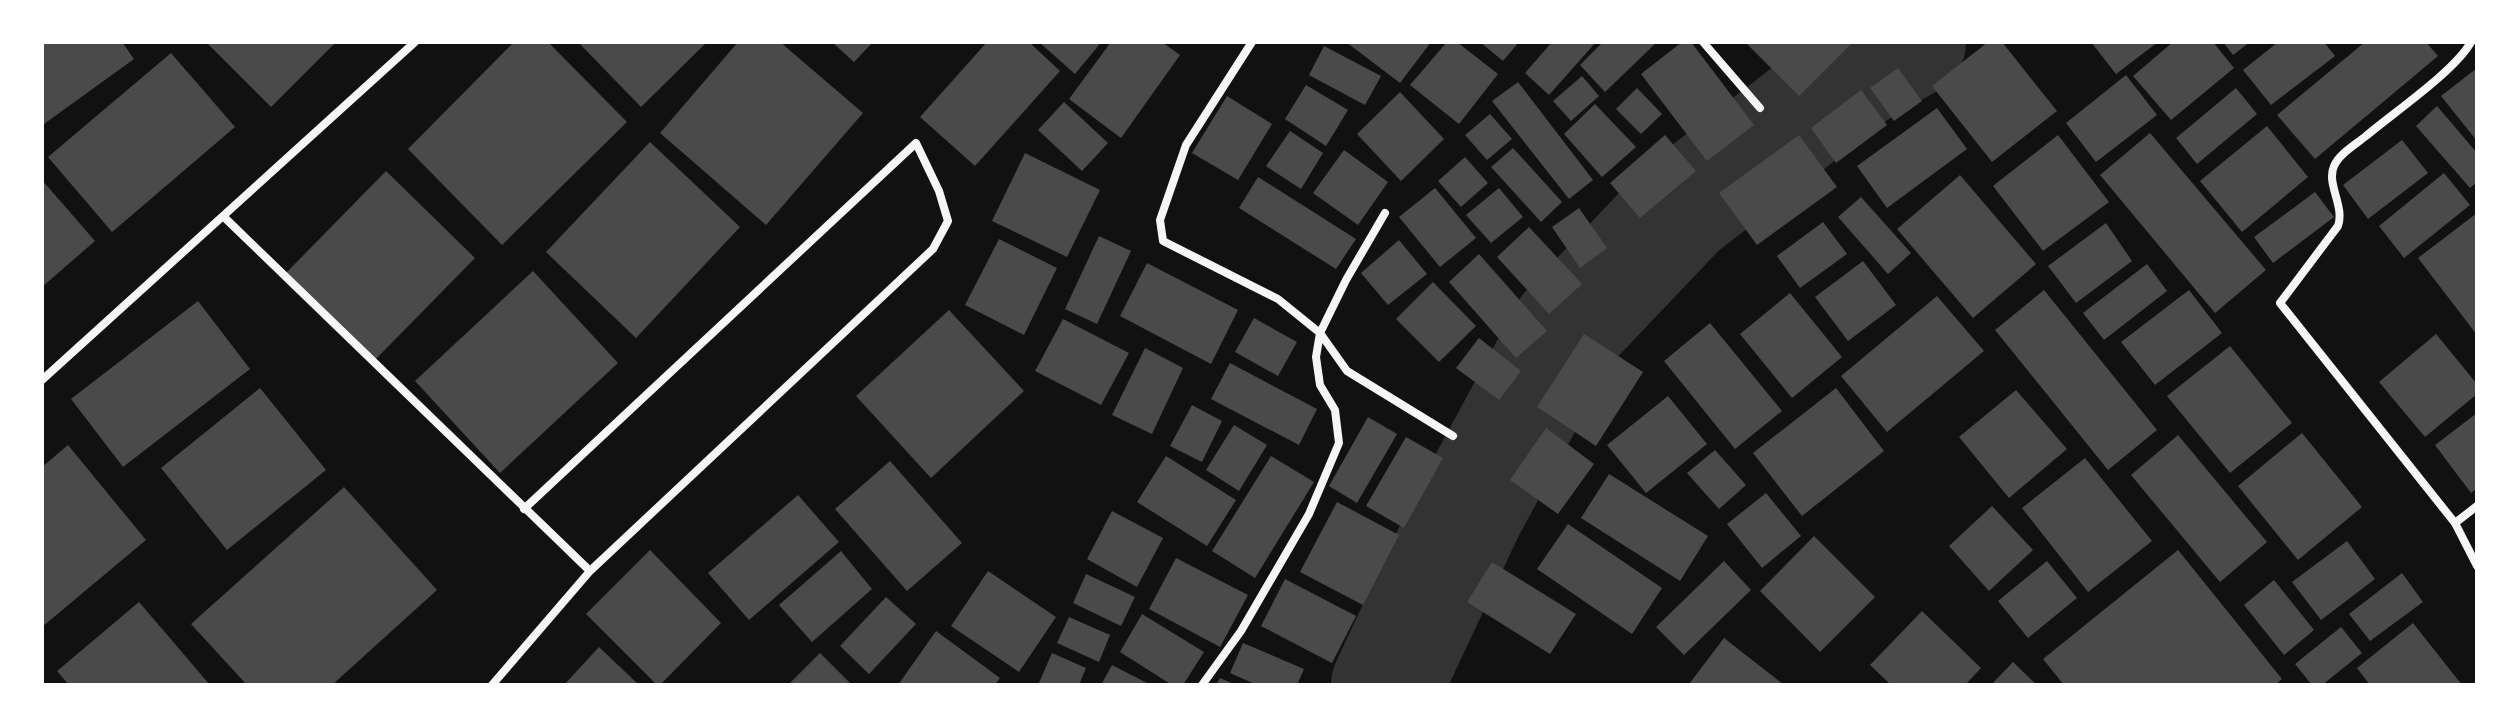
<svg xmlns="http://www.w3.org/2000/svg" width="2519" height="727" font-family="'Alegreya Sans',sans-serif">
<rect width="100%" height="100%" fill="#111"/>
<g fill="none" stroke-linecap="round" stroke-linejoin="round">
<path stroke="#333" stroke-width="112" d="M 1387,685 L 1468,512 L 1567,329 L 1681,209 L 1858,72 L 1910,42"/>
</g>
<path fill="#4a4a4a" d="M 42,42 L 122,42 L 134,59 L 44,124 Z
M 206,42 L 336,42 L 271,107 Z
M 514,42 L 548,42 L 627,122 L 502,245 L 408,149 Z
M 578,42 L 707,42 L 641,107 Z
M 738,42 L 780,42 L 863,113 L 766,225 L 660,133 Z
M 832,42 L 873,42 L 854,62 Z
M 987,42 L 1029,42 L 1060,71 L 975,166 L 920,117 Z
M 1039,42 L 1096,42 L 1099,45 L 1075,74 Z
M 1111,42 L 1162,42 L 1180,55 L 1121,138 L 1069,99 Z
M 1346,42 L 1431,42 L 1400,83 Z
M 1447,42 L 1457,42 L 1498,74 L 1459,124 L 1410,85 Z
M 1480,42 L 1519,42 L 1503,61 Z
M 1552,42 L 1596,42 L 1549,95 L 1525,73 Z
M 1603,42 L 1657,42 L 1605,92 L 1580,65 Z
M 1682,42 L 1691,42 L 1754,125 L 1707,161 L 1641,74 Z
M 1745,42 L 1853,42 L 1799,96 Z
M 1988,42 L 2002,42 L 2057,111 L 1992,162 L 1932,86 Z
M 2091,42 L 2158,42 L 2116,74 Z
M 2173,42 L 2213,42 L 2234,68 L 2171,120 L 2133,76 Z
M 2223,42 L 2250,42 L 2233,55 Z
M 2278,42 L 2324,42 L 2335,56 L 2271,105 L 2243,70 Z
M 2365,42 L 2426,42 L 2438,56 L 2315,159 L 2277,115 Z
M 1324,46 L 1381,76 L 1365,105 L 1309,75 Z
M 171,53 L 235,127 L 112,232 L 48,157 Z
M 1898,68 L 1922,101 L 1894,121 L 1870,88 Z
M 2477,68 L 2477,141 L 2441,96 Z
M 2126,75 L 2157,115 L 2096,162 L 2066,123 Z
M 1582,76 L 1599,96 L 1571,121 L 1553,101 Z
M 1518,82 L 1593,180 L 1569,199 L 1492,101 Z
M 1306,85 L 1348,110 L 1326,146 L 1285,119 Z
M 1637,88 L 1662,114 L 1641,134 L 1616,109 Z
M 2236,88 L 2257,114 L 2197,164 L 2176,138 Z
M 1861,90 L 1887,125 L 1836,163 L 1811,128 Z
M 1400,92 L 1444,139 L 1401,181 L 1357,134 Z
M 1227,96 L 1272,124 L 1238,180 L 1192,153 Z
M 1064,102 L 1108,143 L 1082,171 L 1038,130 Z
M 1595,104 L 1636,147 L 1602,177 L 1564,134 Z
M 2437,106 L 2477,153 L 2477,182 L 2470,188 L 2416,126 Z
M 1937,108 L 1967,149 L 1887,208 L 1857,166 Z
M 1490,114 L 1512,139 L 1487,160 L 1465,135 Z
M 2267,126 L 2308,177 L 2242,232 L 2200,181 Z
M 1290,131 L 1323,153 L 1301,189 L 1266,166 Z
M 2150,133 L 2266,270 L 2215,313 L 2100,175 Z
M 1665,135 L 1696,171 L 1640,218 L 1610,183 Z
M 1799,135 L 1837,187 L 1757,245 L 1719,193 Z
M 2058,135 L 2109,202 L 2043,251 L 1993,186 Z
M 2402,140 L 2428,173 L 2368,219 L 2343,185 Z
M 650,142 L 740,227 L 636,338 L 546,252 Z
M 1513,148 L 1562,202 L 1541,222 L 1491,167 Z
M 1344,150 L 1388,182 L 1358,225 L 1313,193 Z
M 1025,153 L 1100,190 L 1067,257 L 992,221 Z
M 1465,157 L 1488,183 L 1461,207 L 1438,181 Z
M 386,171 L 475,258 L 374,361 L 285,274 Z
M 2444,173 L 2470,205 L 2404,258 L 2379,226 Z
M 1960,175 L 2036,264 L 1973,318 L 1897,229 Z
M 1258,177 L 1356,239 L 1336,269 L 1239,208 Z
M 42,180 L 95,241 L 42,287 Z
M 1435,188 L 1476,238 L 1440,267 L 1399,217 Z
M 1499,188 L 1523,217 L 1491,243 L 1466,215 Z
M 2315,192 L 2334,217 L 2273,263 L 2254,237 Z
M 1861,197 L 1911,253 L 1888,274 L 1838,217 Z
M 1579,208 L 1607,248 L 1580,268 L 1552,227 Z
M 2477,213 L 2477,335 L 2418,258 Z
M 1823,222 L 1847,254 L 1800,288 L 1777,256 Z
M 2106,223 L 2132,261 L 2076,303 L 2048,266 Z
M 1529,227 L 1582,284 L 1549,314 L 1497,257 Z
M 1099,236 L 1131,251 L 1097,324 L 1065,309 Z
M 999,239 L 1057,268 L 1024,335 L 965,305 Z
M 1399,240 L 1427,274 L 1388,305 L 1361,273 Z
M 1479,254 L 1547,331 L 1516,358 L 1449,282 Z
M 1863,261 L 1896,305 L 1848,341 L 1815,297 Z
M 1147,263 L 1238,310 L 1211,364 L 1120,316 Z
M 2147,264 L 2167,291 L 2104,340 L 2083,313 Z
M 533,271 L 618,363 L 500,473 L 415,381 Z
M 1433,282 L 1476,326 L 1439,362 L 1396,319 Z
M 2044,290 L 2157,430 L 2108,470 L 1995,330 Z
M 2189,290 L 2222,333 L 2155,385 L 2121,342 Z
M 1790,293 L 1842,357 L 1792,398 L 1740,334 Z
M 1937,296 L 1984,351 L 1887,432 L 1841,376 Z
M 198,301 L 250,369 L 123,467 L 71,399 Z
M 949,310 L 1024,391 L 931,478 L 856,396 Z
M 1254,318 L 1297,342 L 1278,376 L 1235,352 Z
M 1063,319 L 1129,353 L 1101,405 L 1035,371 Z
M 1710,323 L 1782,411 L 1735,449 L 1664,361 Z
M 1584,334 L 1643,372 L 1596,446 L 1537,407 Z
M 2436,334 L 2477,384 L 2477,394 L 2425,437 L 2379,382 Z
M 1479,338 L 1521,371 L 1499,400 L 1456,368 Z
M 2230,346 L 2292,423 L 2230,473 L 2167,396 Z
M 1145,348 L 1183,368 L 1152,434 L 1112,415 Z
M 1230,363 L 1317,409 L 1299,445 L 1211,399 Z
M 260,388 L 326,470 L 227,550 L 161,468 Z
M 1836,388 L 1884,451 L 1802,516 L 1753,453 Z
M 2016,390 L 2067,449 L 2009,498 L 1959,437 Z
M 1668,396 L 1707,444 L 1646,493 L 1607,445 Z
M 1192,405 L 1222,421 L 1202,462 L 1170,446 Z
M 2477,413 L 2477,488 L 2471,493 L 2435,445 Z
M 1368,417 L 1397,434 L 1357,503 L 1329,486 Z
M 1234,425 L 1267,445 L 1239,491 L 1206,470 Z
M 1546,428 L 1594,464 L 1558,514 L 1510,480 Z
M 2302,433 L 2362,507 L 2298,560 L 2238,486 Z
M 2178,435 L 2267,542 L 2220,582 L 2131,475 Z
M 1406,437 L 1443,458 L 1404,528 L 1366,506 Z
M 68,445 L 146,540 L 42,627 L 42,467 Z
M 1715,450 L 1746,485 L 1719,509 L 1687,473 Z
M 1166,456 L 1236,500 L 1207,546 L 1137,502 Z
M 1271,456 L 1314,482 L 1255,578 L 1212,551 Z
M 2085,458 L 2152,541 L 2088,592 L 2022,508 Z
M 890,461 L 962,543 L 907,591 L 835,509 Z
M 1609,474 L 1708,536 L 1680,581 L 1581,518 Z
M 344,487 L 437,590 L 332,685 L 247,685 L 191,624 Z
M 1766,493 L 1801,536 L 1762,568 L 1727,524 Z
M 798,495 L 839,542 L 749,620 L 708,573 Z
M 1337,502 L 1399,535 L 1363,605 L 1300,572 Z
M 1992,506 L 2033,550 L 1989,591 L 1949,546 Z
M 1112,511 L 1163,538 L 1137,587 L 1087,559 Z
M 1568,524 L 1662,588 L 1632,634 L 1537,569 Z
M 1814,536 L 1875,597 L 1820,652 L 1760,591 Z
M 2347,541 L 2375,579 L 2321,620 L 2292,582 Z
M 650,550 L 721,623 L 660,685 L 657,685 L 586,614 Z
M 2178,550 L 2282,679 L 2275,685 L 2064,685 L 2043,659 Z
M 841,551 L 872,589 L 812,642 L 779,605 Z
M 1176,558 L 1248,595 L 1220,647 L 1149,609 Z
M 1724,561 L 1751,590 L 1684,655 L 1656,627 Z
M 2047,561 L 2077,598 L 2028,638 L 1998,601 Z
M 1492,562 L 1576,614 L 1550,654 L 1467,602 Z
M 988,571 L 1056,617 L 1019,672 L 951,626 Z
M 2402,573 L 2423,602 L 2370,641 L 2349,614 Z
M 1086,574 L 1135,597 L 1121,626 L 1073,603 Z
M 1285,579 L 1356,616 L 1332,663 L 1261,626 Z
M 2274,580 L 2314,630 L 2284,655 L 2244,605 Z
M 886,597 L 916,624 L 869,674 L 840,646 Z
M 139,602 L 210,685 L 69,685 L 57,671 Z
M 1922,611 L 1981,668 L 1965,685 L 1891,685 L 1870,665 Z
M 1142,614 L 1204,652 L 1183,685 L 1172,685 L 1120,652 Z
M 1069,617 L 1110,635 L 1099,662 L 1057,643 Z
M 2413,623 L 2462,685 L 2370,685 L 2357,668 Z
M 2341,627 L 2362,653 L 2322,685 L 2312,685 L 2295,664 Z
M 936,631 L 1000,678 L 995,685 L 898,685 Z
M 1724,638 L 1784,685 L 1689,684 Z
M 1243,643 L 1304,669 L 1297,685 L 1257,685 L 1230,673 Z
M 599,647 L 639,685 L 564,685 Z
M 820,653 L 852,685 L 788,685 Z
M 1052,653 L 1086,668 L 1079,685 L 1038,685 Z
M 2013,662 L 2037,685 L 1991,685 Z
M 1112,665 L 1151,685 L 1101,685 Z
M 1220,678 L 1236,685 L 1216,685 Z"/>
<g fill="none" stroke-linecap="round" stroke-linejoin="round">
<path stroke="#f5f5f5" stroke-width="8" d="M 1252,42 L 1186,145 L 1160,220 L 1163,241 L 1278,299 L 1320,333 L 1347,371 L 1453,436
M 1703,42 L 1760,108
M 2471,42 C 2455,71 2393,113 2366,136 C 2356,144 2339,154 2334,166 C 2326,184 2345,206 2338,226 L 2280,303 L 2455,523 L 2477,566
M 224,217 L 590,571 L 492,685
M 42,380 L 415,42
M 524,509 L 916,143 L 939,191 L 948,221 L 933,249 L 590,571
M 2455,523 L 2477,506
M 1202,685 L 1241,631 L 1309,514 L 1339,443 L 1335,410 L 1320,385 L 1316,357 L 1320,333 L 1346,280 L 1385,213"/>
</g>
<rect width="2519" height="727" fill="none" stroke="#ffffff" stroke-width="88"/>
</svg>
